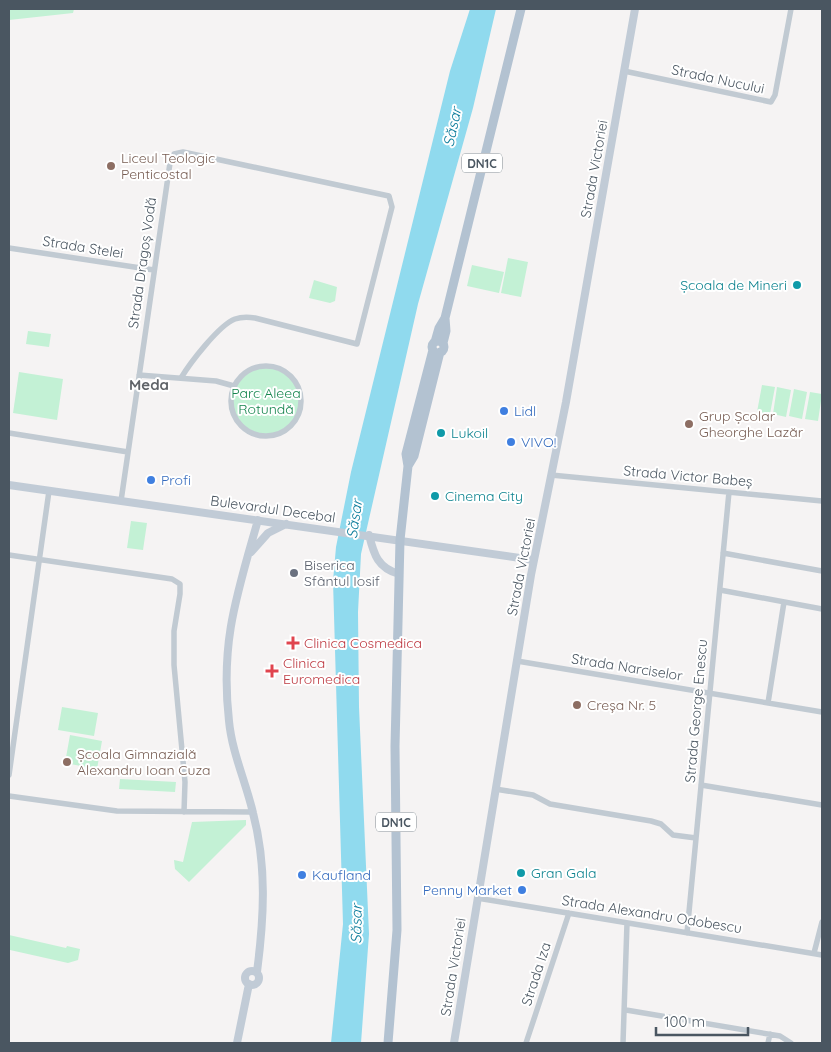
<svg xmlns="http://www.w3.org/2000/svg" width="831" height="1052" font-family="Quicksand,sans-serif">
<rect width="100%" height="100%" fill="#f5f3f3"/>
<path fill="#c3f1d5" d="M 9,9 L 74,9 L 73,13 L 9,20 Z
M 508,258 L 528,262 L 521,297 L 501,293 Z
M 472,265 L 504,272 L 499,293 L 467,286 Z
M 314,280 L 337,287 L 335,301 L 330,303 L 309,298 Z
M 28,331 L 51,334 L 49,347 L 26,344 Z
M233 401a33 33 0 1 1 66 0a33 33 0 1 1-66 0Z
M 19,372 L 63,379 L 57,420 L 13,413 Z
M 762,385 L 775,387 L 770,414 L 757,412 Z
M 777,387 L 791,390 L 786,417 L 773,414 Z
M 794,389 L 807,392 L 802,419 L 789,416 Z
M 810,392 L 822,394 L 818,421 L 805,419 Z
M 131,521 L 147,523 L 143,550 L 127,548 Z
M 62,707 L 98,713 L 94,736 L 58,730 Z
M 70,735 L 102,741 L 97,769 L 65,763 Z
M 120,779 L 176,782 L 175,792 L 119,789 Z
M 246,820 L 246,825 L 189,882 L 175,869 L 174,860 L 183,862 L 192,822 Z
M 9,935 L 66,948 L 67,946 L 80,949 L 78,960 L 68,963 L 10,950 Z"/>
<path fill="#90daee" d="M 470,9 L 496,9 L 473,108 L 418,304 L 361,554 L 358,612 L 359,707 L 369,934 L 361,1043 L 331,1043 L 343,924 L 333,581 L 336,547 L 351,472 L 450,71 Z"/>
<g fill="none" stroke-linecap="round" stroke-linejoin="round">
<path stroke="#c1cad2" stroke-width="5.5" d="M 624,71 L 771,102 L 775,95 L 791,9
M 9,248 L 154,270
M231 401a35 35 0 1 1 70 0a35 35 0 1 1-70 0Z
M 139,375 L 216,381 L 234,386
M 9,433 L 128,452
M 551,475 L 822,501
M 121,501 L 170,163 L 174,154 L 183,152 L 389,196 L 392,207 L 357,344 L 255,318 C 248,317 241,317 235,319 C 219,325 190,363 181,378
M 723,553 L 822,571
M 9,555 L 172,579 L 180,584 L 180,594 L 174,631 L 174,665 L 185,782 L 184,812
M 720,590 L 822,609
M 517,661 L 822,712
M 768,703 L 784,602
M 9,775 L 49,491
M 701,785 L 822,805
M 495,789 L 533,795 L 550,804 L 651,821 L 661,824 L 673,835 L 696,838
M 9,796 L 117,811 L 253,812
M 477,898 L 822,955
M 687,933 L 729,492
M 814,953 L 822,922
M 626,1010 L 780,1036 L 791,1043
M 526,1043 L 569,913
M 623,1043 L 627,923
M 768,1043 L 770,1034"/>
<path stroke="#c1cbd6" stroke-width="8" d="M 9,485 L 534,560
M 369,535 C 374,555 378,568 399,574
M 251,552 L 268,533 L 286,524
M245 978a7 7 0 1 1 14 0a7 7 0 1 1-14 0Z
M 257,972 C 264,918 267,866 253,813 C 246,782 232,753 229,721 C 220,642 237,594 258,520
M 237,1043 L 249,984
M 454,1043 L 531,575 L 566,402 L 635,9"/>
<path stroke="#b3c2d1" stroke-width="9" d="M432 347a6 6 0 1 1 12 0a6 6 0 1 1-12 0Z
M 435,342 L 439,328 L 445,318
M 443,343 L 446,331 L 445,318 L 521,9
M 408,466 L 406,454 L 433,350
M 388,1043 L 397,930 L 395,746 L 400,540 L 408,466 L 414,456 L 440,352"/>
</g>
<g fill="#8d6e63" stroke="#fff" stroke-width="2">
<circle cx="111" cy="166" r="5"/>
<circle cx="689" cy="424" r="5"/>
<circle cx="577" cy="705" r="5"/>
<circle cx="67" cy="762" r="5"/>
</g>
<g fill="#0f9aa8" stroke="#fff" stroke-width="2">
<circle cx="797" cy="285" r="5"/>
<circle cx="441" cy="433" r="5"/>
<circle cx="435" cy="496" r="5"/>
<circle cx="521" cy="873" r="5"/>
</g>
<g fill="#3f7fe0" stroke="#fff" stroke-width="2">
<circle cx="504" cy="411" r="5"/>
<circle cx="511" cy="442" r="5"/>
<circle cx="151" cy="480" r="5"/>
<circle cx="302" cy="875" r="5"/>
<circle cx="522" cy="890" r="5"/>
</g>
<circle fill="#6b7280" stroke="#fff" stroke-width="2" cx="294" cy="573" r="5"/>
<g fill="#e0444e" stroke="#fff" stroke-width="2">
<path d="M290.5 635.5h5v5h5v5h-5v5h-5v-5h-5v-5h5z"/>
<path d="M269.5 663.5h5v5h5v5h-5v5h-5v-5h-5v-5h5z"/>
</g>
<g text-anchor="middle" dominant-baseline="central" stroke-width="4" stroke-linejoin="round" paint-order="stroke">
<g fill="#fff" stroke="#808990" stroke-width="1">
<rect x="462" y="153.5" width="40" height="19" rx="4"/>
<rect x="376" y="812.5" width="40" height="19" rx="4"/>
</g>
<g font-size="12" font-weight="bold" fill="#4a5661">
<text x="482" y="163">DN1C</text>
<text x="396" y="822">DN1C</text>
</g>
<g font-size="14" fill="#4a5661" stroke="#fff">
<text transform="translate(718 79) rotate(12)">Strada Nucului</text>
<text transform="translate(594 169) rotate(-80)">Strada Victoriei</text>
<text transform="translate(83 247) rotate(9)">Strada Stelei</text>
<text transform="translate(142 263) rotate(-82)">Strada Dragoș Vodă</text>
<text transform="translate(688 476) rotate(5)">Strada Victor Babeș</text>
<text transform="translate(273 509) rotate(8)">Bulevardul Decebal</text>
<text transform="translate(521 567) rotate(-79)">Strada Victoriei</text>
<text transform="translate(627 667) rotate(9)">Strada Narciselor</text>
<text transform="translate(696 711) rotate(-85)">Strada George Enescu</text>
<text transform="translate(652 914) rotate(9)">Strada Alexandru Odobescu</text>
<text transform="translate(453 967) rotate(-81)">Strada Victoriei</text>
<text transform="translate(536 974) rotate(-72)">Strada Iza</text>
</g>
<g font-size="14" fill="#785e54" stroke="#fff" text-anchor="start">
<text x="121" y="158">Liceul Teologic<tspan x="121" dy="16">Penticostal</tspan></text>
<text x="699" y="416">Grup Școlar<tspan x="699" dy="16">Gheorghe Lazăr</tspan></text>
<text x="587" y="705">Creșa Nr. 5</text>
<text x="77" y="754">Școala Gimnazială<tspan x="77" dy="16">Alexandru Ioan Cuza</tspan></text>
</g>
<g font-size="14" fill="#0d838f" stroke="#fff" text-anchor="start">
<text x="787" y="285" text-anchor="end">Școala de Mineri</text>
<text x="451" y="433">Lukoil</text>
<text x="445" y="496">Cinema City</text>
<text x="531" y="873">Gran Gala</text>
</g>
<g font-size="14" fill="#17864f" stroke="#fff">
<text x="266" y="393">Parc Aleea<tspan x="266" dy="16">Rotundă</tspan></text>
</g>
<g font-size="14" fill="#366cbe" stroke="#fff" text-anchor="start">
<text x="514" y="411">Lidl</text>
<text x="521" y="442">VIVO!</text>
<text x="161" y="480">Profi</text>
<text x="312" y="875">Kaufland</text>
<text x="512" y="890" text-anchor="end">Penny Market</text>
</g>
<g font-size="14" fill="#5b616d" stroke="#fff" text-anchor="start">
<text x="304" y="565">Biserica<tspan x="304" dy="16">Sfântul Iosif</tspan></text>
</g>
<g font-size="14" fill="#be3a42" stroke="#fff" text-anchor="start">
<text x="304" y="643">Clinica Cosmedica</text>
<text x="283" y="663">Clinica<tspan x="283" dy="16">Euromedica</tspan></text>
</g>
<g font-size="15" font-style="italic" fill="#0c7c9b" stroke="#fff">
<text transform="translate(452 127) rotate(-78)">Săsar</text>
<text transform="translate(354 519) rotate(-82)">Săsar</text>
<text transform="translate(356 924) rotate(-89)">Săsar</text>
</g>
<g font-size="15" font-weight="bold" fill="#5f6368" stroke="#fff">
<text x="149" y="384">Meda</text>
</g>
</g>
<rect width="831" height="1052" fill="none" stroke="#4a5661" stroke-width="20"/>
<path d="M656 1027v8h92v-8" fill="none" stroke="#4a5661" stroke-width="2.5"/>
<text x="664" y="1027" font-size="15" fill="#4a5661" stroke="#ffffff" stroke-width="4" paint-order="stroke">100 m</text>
</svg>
